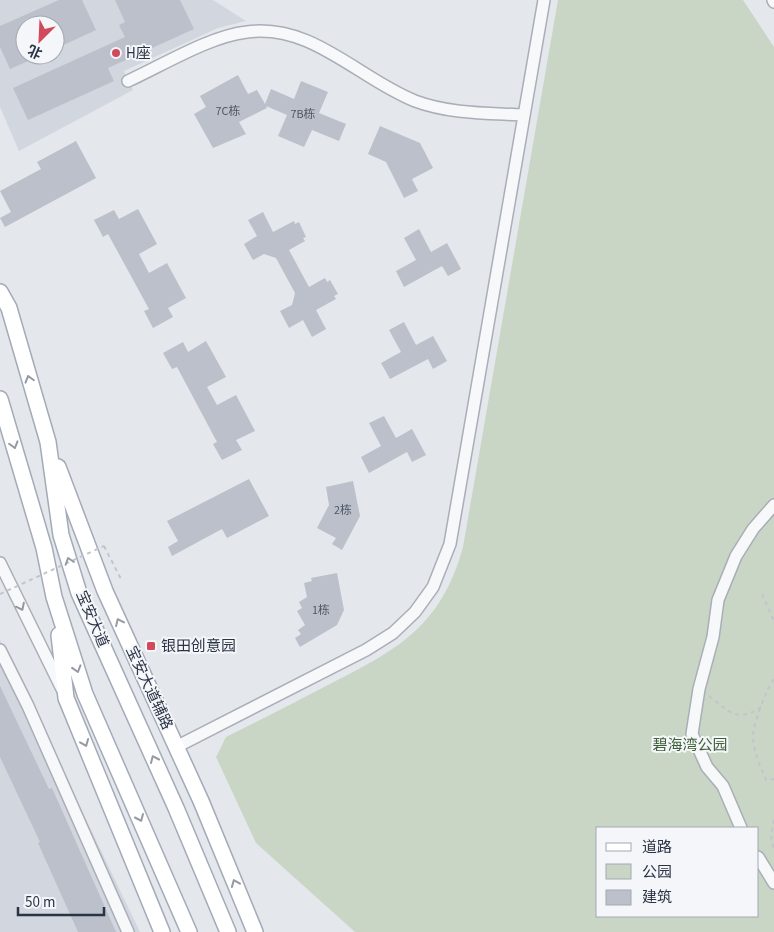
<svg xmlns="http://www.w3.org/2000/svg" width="774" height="932" font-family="'Source Sans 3','Noto Sans SC',sans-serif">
<rect width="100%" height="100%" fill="#e4e7ec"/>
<path fill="#d2d6de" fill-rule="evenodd" d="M 0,0 L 213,0 L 246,21 L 218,28 L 124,71 L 133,90 L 19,151 L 0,107 ZM 25,25 L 55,25 L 55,55 L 25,55 Z
M 0,640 L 140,932 L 0,932 Z"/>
<path fill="#c9d6c5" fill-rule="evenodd" d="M 558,0 L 743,0 L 774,47 L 774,932 L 355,932 L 256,843 L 216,757 L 226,737 C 260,720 294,703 328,685 C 397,650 441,627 463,547 ZM 598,828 L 758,828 L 758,916 L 598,916 Z"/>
<path fill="#bbc0ca" d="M 59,0 L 82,0 L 96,30 L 55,49 L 55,25 L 25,25 L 25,55 L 42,55 L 10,69 L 0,47 L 0,26 Z
M 115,0 L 180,0 L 194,29 L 108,68 L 114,81 L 28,120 L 13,88 L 125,37 L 119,25 L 125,22 Z
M 238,75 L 248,94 L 257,90 L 265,104 L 271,89 L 294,99 L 301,81 L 328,92 L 319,113 L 346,124 L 339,141 L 312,130 L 304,147 L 278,136 L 287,115 L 266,106 L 267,108 L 239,122 L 246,134 L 213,148 L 194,114 L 206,107 L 200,96 Z
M 380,126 L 420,143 L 433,168 L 412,179 L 418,191 L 404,198 L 386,162 L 368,154 Z
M 76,141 L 96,178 L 5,227 L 0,218 L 11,212 L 0,191 L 41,169 L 37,162 Z
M 138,209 L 157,244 L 139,254 L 149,273 L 167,263 L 186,298 L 168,308 L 173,317 L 153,328 L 144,311 L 149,309 L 108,234 L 103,237 L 94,220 L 114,210 L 119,219 Z
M 263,212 L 273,232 L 294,221 L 295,224 L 299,222 L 306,237 L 303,238 L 305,241 L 289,250 L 309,287 L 325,278 L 327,282 L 330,280 L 338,294 L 334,296 L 336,299 L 316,310 L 326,329 L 312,337 L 303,320 L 289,328 L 280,311 L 292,305 L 295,293 L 276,258 L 264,254 L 253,260 L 244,244 L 257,236 L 248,220 Z
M 419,229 L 431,252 L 447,243 L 461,269 L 448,276 L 442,266 L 404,287 L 396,271 L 416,260 L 404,238 Z
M 404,322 L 416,345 L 433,336 L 447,361 L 433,369 L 428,359 L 390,379 L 381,363 L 401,352 L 389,330 Z
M 206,341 L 226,377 L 207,387 L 217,405 L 236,395 L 255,431 L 236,440 L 242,450 L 222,460 L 213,444 L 217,442 L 177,367 L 172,369 L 163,353 L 183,342 L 188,352 Z
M 384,416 L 396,438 L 412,429 L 426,455 L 412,462 L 407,452 L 369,473 L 361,457 L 381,446 L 369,423 Z
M 249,479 L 269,516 L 227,538 L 222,529 L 172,556 L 168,547 L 178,541 L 167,521 Z
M 353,481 L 360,516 L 342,550 L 332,544 L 336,538 L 317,528 L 329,505 L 326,487 Z
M 337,573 L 344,610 L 337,625 L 300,647 L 295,638 L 301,634 L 298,630 L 305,625 L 297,611 L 302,608 L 299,602 L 307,597 L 304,583 L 312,581 L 311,578 Z
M 0,686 L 49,789 L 52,788 L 116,932 L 78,932 L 38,843 L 40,842 L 0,757 Z"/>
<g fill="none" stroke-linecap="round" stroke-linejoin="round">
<defs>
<path id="minor" d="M 773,0 L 774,2
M 128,81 C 163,65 210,36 247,32 C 312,23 359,79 415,101 C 450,114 487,113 523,115
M 0,563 L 62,689
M 0,650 L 28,706 L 128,932
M 176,747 L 366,650 L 393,633 L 415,612 L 433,587 L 450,544 L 544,0
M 741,828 L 723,786 L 707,767 L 692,734 L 699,689 L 713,637 L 718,600 L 736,556 L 753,529 L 774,505
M 758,857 L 774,883"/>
<path id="major" d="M 0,292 L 9,308 L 48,442 L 61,535 L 79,593 L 176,808 L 228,932
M 0,399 L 44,548 L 54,597 L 85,694 L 189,932
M 58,467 L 105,591 L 201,801 L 255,932
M 59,635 L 66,698 L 162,932"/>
</defs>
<use href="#minor" stroke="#a9aeb7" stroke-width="14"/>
<use href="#major" stroke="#a3abb8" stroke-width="18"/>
<path stroke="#c2c5cb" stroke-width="2" stroke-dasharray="4 4" stroke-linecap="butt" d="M 104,546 L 121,579
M 762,594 L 774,621
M 774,679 C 766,690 754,722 753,735 C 753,751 760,766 766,780 L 774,779
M 709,696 C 728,710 736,724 761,707
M 774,820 L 771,836 L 774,851"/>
<use href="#minor" stroke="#f7f8fa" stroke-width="11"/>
<use href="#major" stroke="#fff" stroke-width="15"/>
<path stroke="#c2c5cb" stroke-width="2" stroke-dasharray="4 4" stroke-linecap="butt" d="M 0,594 L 104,546"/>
</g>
<defs><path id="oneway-chevron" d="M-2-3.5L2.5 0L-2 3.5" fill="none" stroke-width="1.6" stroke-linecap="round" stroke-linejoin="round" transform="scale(1.25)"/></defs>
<g stroke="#959aa2">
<use href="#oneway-chevron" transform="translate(29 379) rotate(-106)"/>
<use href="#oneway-chevron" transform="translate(14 445) rotate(74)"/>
<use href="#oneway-chevron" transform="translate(69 561) rotate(-108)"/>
<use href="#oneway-chevron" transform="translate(119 622) rotate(-115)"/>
<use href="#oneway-chevron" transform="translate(77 669) rotate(73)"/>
<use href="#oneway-chevron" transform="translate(85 743) rotate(68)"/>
<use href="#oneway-chevron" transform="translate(154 759) rotate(-114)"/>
<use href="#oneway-chevron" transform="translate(140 818) rotate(66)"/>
<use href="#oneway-chevron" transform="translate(235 883) rotate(-112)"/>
</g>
<use stroke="#9196a0" href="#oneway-chevron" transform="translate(21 607) rotate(64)"/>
<g fill="#d1495b" stroke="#f4f6f9" stroke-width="2">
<circle cx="116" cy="53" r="5"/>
<rect x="146" y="641" width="10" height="10" rx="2.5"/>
</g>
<g text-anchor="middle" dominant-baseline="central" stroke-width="4" stroke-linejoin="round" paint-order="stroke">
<g font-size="12" fill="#4f5766">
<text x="228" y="111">7C栋</text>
<text x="303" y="114">7B栋</text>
<text x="343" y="510">2栋</text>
<text x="321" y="610">1栋</text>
</g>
<g font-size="15" fill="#2b3445" stroke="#f4f6f9" text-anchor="start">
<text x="126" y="53">H座</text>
<text x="161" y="646">银田创意园</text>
</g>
<g font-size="15" fill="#2b3445" stroke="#f4f6f9">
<text transform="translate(92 619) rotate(67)">宝安大道</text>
<text transform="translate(149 688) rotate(65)">宝安大道辅路</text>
</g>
<g font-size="15" fill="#3f6138" stroke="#f4f6f9">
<text x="690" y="745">碧海湾公园</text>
</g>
</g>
<rect x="596" y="827" width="162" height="90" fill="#f4f6f9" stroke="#a4a8b1"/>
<rect x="606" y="843" width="25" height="8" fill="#ffffff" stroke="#a4a8b1"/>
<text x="642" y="852" font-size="15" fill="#2b3445">道路</text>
<rect x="606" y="864" width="25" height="15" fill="#c9d6c5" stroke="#a4a8b1"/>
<text x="642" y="877" font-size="15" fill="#2b3445">公园</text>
<rect x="606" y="890" width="25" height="15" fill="#bbc0ca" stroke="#a4a8b1"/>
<text x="642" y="902" font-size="15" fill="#2b3445">建筑</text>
<g transform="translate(40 40) rotate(204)"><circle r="24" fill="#f4f6f9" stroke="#a4a8b1"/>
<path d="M0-4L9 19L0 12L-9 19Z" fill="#d1495b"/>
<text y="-8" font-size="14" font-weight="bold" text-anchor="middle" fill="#2b3445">北</text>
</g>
<path d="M18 907v8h86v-8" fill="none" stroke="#2b3445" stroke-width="2.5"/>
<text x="25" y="907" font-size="15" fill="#2b3445" stroke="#f4f6f9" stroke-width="4" paint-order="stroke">50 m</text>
</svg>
